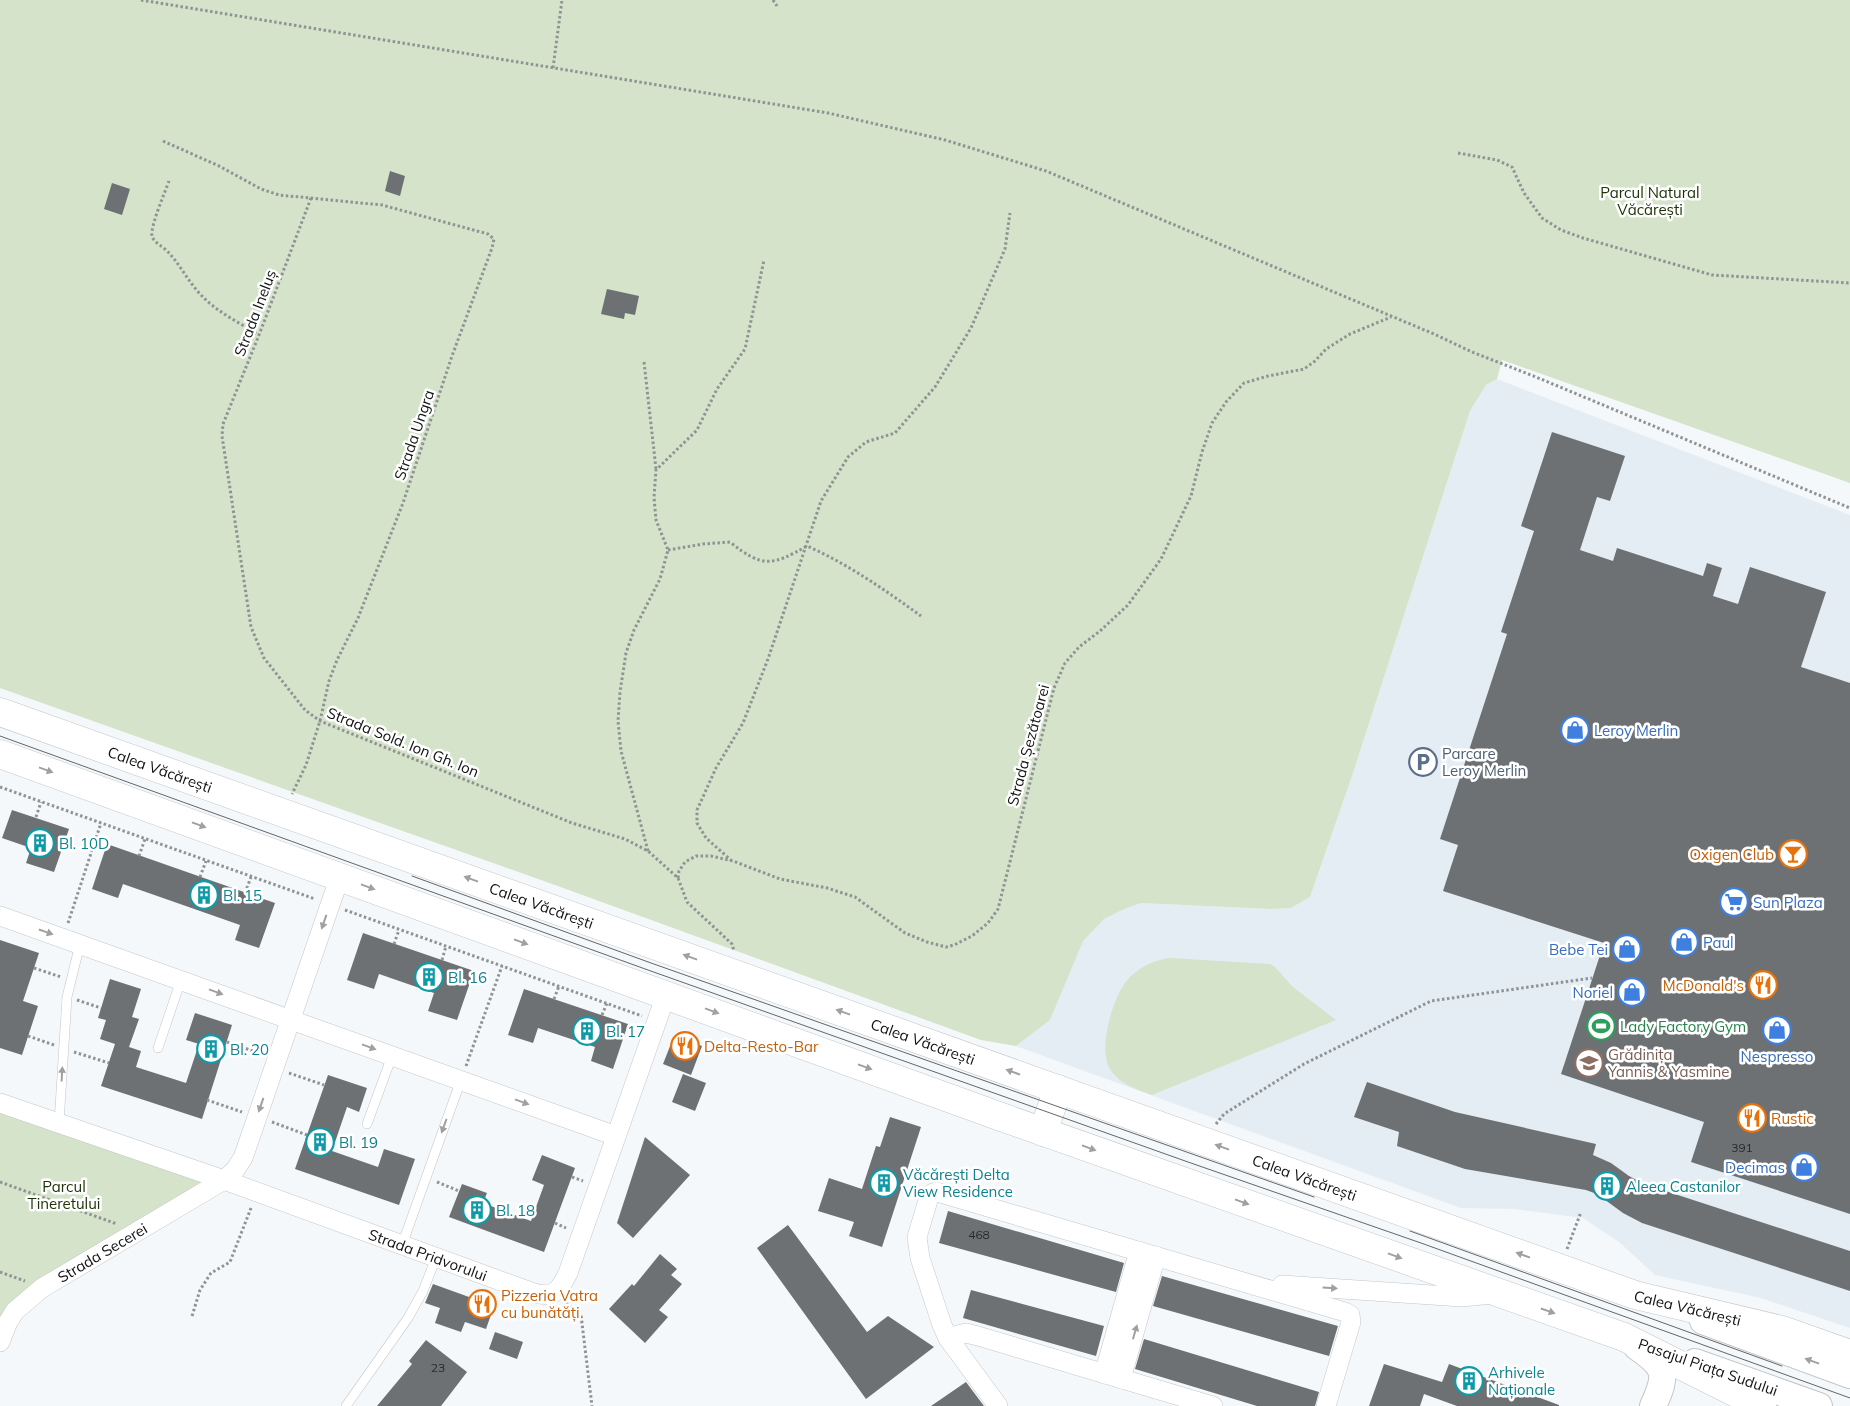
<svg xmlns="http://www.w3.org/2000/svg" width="1850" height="1406" font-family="Mulish,sans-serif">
<rect width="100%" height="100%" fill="#f4f8fa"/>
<path fill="#e4edf4" d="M 1497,379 L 1850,515 L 1850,1328 L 1761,1298 L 1655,1275 L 1619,1242 L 1583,1218 L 1514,1209 L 1461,1208 L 1016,1046 L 1050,1020 L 1082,941 L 1104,919 L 1122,910 L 1141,903 L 1271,909 L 1291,908 L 1310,897 L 1353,773 L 1470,411 L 1486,385 Z"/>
<path fill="#d4e3c9" d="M 0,0 L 1850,0 L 1850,483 L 1502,360 L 1497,379 L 1486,385 L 1470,411 L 1353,773 L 1310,897 L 1291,908 L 1271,909 L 1141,903 L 1122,910 L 1104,919 L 1083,941 L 1050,1020 L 1016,1046 L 981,1040 L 555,885 L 0,688 Z
M 1169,958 L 1270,964 L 1275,967 L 1293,987 L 1336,1020 L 1152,1095 C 1136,1089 1119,1084 1110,1069 C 1097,1048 1114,991 1131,976 C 1142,966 1155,960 1169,958 Z
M 0,1105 L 209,1177 L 108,1241 L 0,1335 Z"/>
<path fill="#6e7173" d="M 390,171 L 405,176 L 400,196 L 385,191 Z
M 112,183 L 130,189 L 122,215 L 104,209 Z
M 607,289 L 639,296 L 635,315 L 625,313 L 624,319 L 601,314 Z
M 1552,432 L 1625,456 L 1610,501 L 1597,497 L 1580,550 L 1613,561 L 1617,548 L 1703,576 L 1707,563 L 1722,568 L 1713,596 L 1738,604 L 1750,567 L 1826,592 L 1801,667 L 1850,683 L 1850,1214 L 1691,1162 L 1704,1122 L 1561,1074 L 1604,943 L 1443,891 L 1458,845 L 1440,839 L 1507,634 L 1501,632 L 1534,531 L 1521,526 Z
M 12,810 L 69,829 L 54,872 L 26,863 L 31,848 L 2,838 Z
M 107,844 L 275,903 L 259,948 L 235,940 L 240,925 L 123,884 L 118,898 L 92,889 Z
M 363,933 L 474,971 L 457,1020 L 428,1011 L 434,993 L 379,974 L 374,989 L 347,980 Z
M 0,940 L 39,953 L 23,1001 L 38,1006 L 22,1055 L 0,1048 Z
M 110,979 L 141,989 L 132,1017 L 139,1019 L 129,1047 L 141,1051 L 136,1067 L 186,1083 L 199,1044 L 186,1040 L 195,1013 L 232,1025 L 202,1119 L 101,1086 L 115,1044 L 100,1039 L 106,1020 L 98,1018 Z
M 524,989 L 628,1024 L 613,1069 L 591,1061 L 595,1047 L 538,1028 L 533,1043 L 508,1035 Z
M 674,1036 L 702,1046 L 691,1075 L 663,1064 Z
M 683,1074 L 706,1083 L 695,1111 L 672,1102 Z
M 328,1075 L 367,1088 L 359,1112 L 347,1107 L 332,1151 L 378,1167 L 384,1149 L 415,1159 L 399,1205 L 295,1169 Z
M 1367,1082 L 1455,1112 L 1596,1144 L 1593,1155 L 1611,1163 L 1629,1176 L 1644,1184 L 1850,1251 L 1850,1291 L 1642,1223 L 1623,1213 L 1597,1194 L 1586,1190 L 1465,1169 L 1397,1146 L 1399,1132 L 1354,1117 Z
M 890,1117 L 921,1127 L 882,1247 L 849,1236 L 854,1222 L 818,1211 L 829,1178 L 862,1189 L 876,1146 L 880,1147 Z
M 645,1137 L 690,1175 L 633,1238 L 617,1223 Z
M 542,1155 L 575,1168 L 544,1252 L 449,1217 L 462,1184 L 487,1193 L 483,1203 L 531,1221 L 544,1185 L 532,1180 Z
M 948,1211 L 1124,1263 L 1116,1292 L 939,1243 Z
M 788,1225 L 867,1332 L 888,1316 L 934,1347 L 866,1399 L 757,1248 Z
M 660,1254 L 677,1269 L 671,1275 L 682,1284 L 659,1310 L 668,1317 L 645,1343 L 609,1309 L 632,1284 L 634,1286 Z
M 1162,1276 L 1338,1326 L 1329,1356 L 1153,1306 Z
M 433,1284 L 494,1306 L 486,1329 L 465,1322 L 461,1332 L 435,1323 L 440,1308 L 425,1303 Z
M 971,1290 L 1104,1326 L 1096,1356 L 963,1318 Z
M 495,1332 L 523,1342 L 517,1359 L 489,1349 Z
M 1144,1339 L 1319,1392 L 1315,1406 L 1257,1406 L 1135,1369 Z
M 426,1340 L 467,1372 L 441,1406 L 377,1406 L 412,1364 L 409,1361 Z
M 1384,1364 L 1442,1382 L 1449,1364 L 1559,1405 L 1559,1406 L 1457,1406 L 1424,1394 L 1420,1406 L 1369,1406 Z
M 966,1382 L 984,1406 L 931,1406 Z"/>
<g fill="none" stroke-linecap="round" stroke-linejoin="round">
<defs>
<path id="lane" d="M 158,1048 L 181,980
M 59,1123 L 67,997 L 80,944
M 367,1124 L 392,1056
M 402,1245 L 461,1080
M 346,1406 L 408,1318 L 423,1291 L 436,1258"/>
<g id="street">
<path d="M 0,916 L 616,1136"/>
<path id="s1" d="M 0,1103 L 224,1180 L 531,1292 C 553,1299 559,1292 568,1273 L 666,995"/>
<path d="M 1282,1285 L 1462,1297 L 1492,1294"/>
<path d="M 948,1338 L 966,1333 L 978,1336 L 1213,1406"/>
<path id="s2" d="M 0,1342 L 8,1322 L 15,1311 L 42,1288 L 224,1180 L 235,1170 L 243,1158 L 340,876"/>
<path d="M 1104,1374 L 1139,1251"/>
<path d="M 1121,1379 L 1156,1256"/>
<path d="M 998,1406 L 948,1338 L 942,1325 L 920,1258 L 917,1237 L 929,1197 L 933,1193 L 937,1192 L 1345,1312 L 1350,1315 L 1351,1322 L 1326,1406"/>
</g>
<path id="secondary" d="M 1703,1321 L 1850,1375
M 1637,1347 C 1666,1367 1668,1374 1653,1406
M 1695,1362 L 1819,1406"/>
<g id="primary">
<path id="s3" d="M 0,712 L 1635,1295 L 1782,1330 L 1850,1354"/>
<path d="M 0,754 L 1004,1118 L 1624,1337 L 1762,1406"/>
<path d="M 1043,1132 L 1058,1089"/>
</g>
</defs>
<use href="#lane" stroke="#c3c6c8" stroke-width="10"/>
<use href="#street" stroke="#c3c6c8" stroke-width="20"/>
<use href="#secondary" stroke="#c3c6c8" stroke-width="28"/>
<use href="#primary" stroke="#c3c6c8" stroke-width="29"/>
<path stroke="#909394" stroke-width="3" stroke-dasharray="2.5 2.5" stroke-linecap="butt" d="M 141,0 L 828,113 L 945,140 L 1046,171 L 1434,334 L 1472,352 L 1536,377 L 1850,508
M 773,0 L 777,6
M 553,68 L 562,0
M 163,141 L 219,166 L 261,189 L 279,195 L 382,205 L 488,234 L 494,239 L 492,248 L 452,356 L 403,503 L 358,618 L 337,660 L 329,681 L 320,721 L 306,765 L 292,794
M 1458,153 L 1497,160 L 1512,167 L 1524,193 L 1542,218 L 1561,230 L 1583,238 L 1712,275 L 1850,283
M 169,181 C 165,192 150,227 152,236 C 154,243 164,247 169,253 C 181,266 189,283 202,296 C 217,312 240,323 259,335
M 311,198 L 259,335 L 223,424 L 222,436 L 251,627 L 264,658 L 305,710 L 320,721 L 572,823 L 625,839 L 648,851 L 678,878 L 687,902 L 732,944 L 734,951
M 644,362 L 656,469
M 668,550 L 703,544 L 730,542 C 762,568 772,566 807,546 C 848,564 885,590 921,616
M 0,787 L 315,899
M 36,817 L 41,802
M 648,851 L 621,751 L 618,721 L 620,692 L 626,653 L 634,630 L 660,579 L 668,550 L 656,520 L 654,497 L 656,470 L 697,430 L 717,389 L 745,349 L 764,260
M 139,856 L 145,839
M 732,861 L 706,838 L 697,823 L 697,810 L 716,768 L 743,723 L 768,659 L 821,501 L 848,457 L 866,442 L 895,433 L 935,387 L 971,328 L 1005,249 L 1010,213
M 200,877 L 206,861
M 678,878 L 679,871 L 685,862 L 696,856 L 711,856 L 733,861 L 780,879 L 827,888 L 855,897 L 905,933 L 927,942 L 946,947 L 954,945 L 972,936 L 988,923 L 998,909 L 1054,688 L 1065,663 L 1079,647 L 1100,631 L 1128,605 L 1161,559 L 1191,496 L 1202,452 L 1212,423 L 1226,402 L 1244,383 L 1268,376 L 1304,369 L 1315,361 L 1326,349 L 1350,334 L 1391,317
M 245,893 L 251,877
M 345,910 L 642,1016
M 68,923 L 101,823
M 394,944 L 399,930
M 442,960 L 446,946
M 34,968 L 61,977
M 554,999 L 559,986
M 77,1000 L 101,1008
M 602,1015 L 607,1003
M 28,1036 L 54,1045
M 227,1042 L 262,1054
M 74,1052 L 109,1063
M 466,1066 L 502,966
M 289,1073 L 324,1085
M 207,1100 L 242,1112
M 272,1122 L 307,1135
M 1216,1124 L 1224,1114 L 1304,1064 L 1431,1001 L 1592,978
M 572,1177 L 583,1181
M 0,1182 L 117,1224
M 437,1182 L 459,1191
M 555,1223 L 566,1228
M 1567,1249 L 1581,1212
M 0,1272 L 25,1281
M 566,1303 L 581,1315 L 592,1406
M 192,1316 L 200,1290 L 211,1273 L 230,1262 L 251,1208"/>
<use href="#lane" stroke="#fff" stroke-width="9"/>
<use href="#street" stroke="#fff" stroke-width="19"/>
<use href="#secondary" stroke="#fff" stroke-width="26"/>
<use href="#primary" stroke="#fff" stroke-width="28"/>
<path stroke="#646668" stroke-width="1" d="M 0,736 L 648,970 L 1188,1162 L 1421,1243 L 1850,1398
M 412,876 L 651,963 L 1314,1197
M 1410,1231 L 1782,1366"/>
</g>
<defs><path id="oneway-solid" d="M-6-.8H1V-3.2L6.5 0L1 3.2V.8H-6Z" transform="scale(1.25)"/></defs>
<g fill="#a0a0a1">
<use href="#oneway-solid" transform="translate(46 770) rotate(20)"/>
<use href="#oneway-solid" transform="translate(199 825) rotate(20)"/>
<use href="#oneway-solid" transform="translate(471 879) rotate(-160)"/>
<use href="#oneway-solid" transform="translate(368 887) rotate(20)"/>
<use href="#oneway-solid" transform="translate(324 922) rotate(109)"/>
<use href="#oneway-solid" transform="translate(46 932) rotate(19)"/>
<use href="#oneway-solid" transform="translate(521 942) rotate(20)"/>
<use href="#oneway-solid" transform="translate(690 957) rotate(-160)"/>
<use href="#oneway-solid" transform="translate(216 992) rotate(20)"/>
<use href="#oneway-solid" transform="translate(712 1011) rotate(20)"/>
<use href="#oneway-solid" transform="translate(843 1012) rotate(-160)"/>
<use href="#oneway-solid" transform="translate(369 1047) rotate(20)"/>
<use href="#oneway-solid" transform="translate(865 1067) rotate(20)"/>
<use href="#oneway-solid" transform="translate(1013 1072) rotate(-160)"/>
<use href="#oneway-solid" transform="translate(62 1074) rotate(-87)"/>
<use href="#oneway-solid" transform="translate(522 1102) rotate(20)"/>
<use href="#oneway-solid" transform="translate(261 1105) rotate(109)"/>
<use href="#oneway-solid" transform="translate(444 1126) rotate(110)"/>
<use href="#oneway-solid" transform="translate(1222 1147) rotate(-160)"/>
<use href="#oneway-solid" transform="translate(1089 1148) rotate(20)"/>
<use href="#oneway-solid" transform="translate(1242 1202) rotate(20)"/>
<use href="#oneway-solid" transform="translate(1523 1255) rotate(-160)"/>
<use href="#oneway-solid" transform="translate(1395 1256) rotate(20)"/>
<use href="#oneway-solid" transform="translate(1330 1288) rotate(4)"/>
<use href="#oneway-solid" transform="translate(1548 1311) rotate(19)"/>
<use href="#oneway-solid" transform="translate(1135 1332) rotate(-74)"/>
<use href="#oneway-solid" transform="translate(1812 1361) rotate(-160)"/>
</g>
<defs>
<symbol id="shop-ring" viewBox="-11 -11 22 22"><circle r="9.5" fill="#fff" stroke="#3f7fe0" stroke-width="1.5"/><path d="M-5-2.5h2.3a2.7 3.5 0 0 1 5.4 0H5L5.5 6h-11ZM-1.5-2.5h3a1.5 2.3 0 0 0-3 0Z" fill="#3f7fe0"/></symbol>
<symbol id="parking-ring" viewBox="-11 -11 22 22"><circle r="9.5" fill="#fff" stroke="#5c6f8a" stroke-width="1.5"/><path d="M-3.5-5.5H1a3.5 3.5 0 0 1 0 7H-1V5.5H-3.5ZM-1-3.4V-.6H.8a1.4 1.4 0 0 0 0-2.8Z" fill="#5c6f8a"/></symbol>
<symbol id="building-ring" viewBox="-11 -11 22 22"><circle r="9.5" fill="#fff" stroke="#0f9aa8" stroke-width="1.5"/><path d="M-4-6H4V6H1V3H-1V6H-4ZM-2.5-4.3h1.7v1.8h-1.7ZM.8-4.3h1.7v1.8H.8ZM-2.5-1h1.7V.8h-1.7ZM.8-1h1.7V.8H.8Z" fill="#0f9aa8"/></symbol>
<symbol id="bar-ring" viewBox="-11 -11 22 22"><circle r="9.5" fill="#fff" stroke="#e8710a" stroke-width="1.5"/><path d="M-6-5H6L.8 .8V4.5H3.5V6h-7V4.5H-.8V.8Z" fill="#e8710a"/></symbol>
<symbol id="supermarket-ring" viewBox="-11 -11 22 22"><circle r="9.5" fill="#fff" stroke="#3f7fe0" stroke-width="1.5"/><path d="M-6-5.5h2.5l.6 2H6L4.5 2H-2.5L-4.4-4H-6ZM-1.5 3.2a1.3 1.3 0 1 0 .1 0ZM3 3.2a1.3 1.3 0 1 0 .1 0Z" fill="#3f7fe0"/></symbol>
<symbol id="restaurant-ring" viewBox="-11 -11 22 22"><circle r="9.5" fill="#fff" stroke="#e8710a" stroke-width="1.5"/><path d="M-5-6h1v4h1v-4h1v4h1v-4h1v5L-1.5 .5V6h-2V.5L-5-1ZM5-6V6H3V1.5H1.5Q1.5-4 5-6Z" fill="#e8710a"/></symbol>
<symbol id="stadium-ring" viewBox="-11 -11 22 22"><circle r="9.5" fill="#fff" stroke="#2e9e5b" stroke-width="1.5"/><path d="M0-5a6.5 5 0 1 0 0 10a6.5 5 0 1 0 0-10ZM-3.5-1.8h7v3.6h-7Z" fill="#2e9e5b"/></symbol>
<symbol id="school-ring" viewBox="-11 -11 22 22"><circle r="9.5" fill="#fff" stroke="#8d6e63" stroke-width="1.5"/><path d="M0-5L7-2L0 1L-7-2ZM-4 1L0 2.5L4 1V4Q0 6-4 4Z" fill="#8d6e63"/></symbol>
</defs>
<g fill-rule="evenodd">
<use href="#shop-ring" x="1559" y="714" width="32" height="32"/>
<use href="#parking-ring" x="1407" y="746" width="32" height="32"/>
<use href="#building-ring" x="24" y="827" width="32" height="32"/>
<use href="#bar-ring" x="1777" y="838" width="32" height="32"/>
<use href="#building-ring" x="188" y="879" width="32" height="32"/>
<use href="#supermarket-ring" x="1718" y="886" width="32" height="32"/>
<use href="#shop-ring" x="1668" y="926" width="32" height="32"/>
<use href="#shop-ring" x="1611" y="933" width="32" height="32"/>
<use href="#building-ring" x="413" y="961" width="32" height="32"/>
<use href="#restaurant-ring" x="1747" y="969" width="32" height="32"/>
<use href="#shop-ring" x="1616" y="976" width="32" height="32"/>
<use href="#stadium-ring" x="1585" y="1010" width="32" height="32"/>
<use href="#shop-ring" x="1761" y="1014" width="32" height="32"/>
<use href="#building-ring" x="571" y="1015" width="32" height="32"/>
<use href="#restaurant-ring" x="669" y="1030" width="32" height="32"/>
<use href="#building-ring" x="195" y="1033" width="32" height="32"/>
<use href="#school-ring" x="1573" y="1047" width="32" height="32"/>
<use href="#restaurant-ring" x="1736" y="1102" width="32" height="32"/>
<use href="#building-ring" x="304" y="1126" width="32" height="32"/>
<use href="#shop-ring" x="1788" y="1151" width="32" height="32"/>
<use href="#building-ring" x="868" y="1167" width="32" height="32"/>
<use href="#building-ring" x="1591" y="1170" width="32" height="32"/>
<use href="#building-ring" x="461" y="1194" width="32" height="32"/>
<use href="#restaurant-ring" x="466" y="1288" width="32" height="32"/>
<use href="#building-ring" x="1453" y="1365" width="32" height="32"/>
</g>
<g text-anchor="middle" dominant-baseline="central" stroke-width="5" stroke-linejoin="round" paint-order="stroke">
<g font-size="12" fill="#282a2b">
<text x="1742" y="1147">391</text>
<text x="979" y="1234">468</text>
<text x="438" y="1367">23</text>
</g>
<g font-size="15" fill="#203409" stroke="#fff">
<text x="1650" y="192">Parcul Natural<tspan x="1650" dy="17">Văcărești</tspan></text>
<text x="64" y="1186">Parcul<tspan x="64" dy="17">Tineretului</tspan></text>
</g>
<g font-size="15" fill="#111213" stroke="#fff">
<text transform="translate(255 313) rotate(-69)">Strada Ineluș</text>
<text transform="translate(414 435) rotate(-71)">Strada Ungra</text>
<text transform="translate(403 742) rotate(22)">Strada Sold. Ion Gh. Ion</text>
<text transform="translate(1028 745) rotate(-75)">Strada Șezătoarei</text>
<text stroke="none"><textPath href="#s3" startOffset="170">Calea Văcărești</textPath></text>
<text stroke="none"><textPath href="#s3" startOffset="575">Calea Văcărești</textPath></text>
<text stroke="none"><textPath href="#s3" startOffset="980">Calea Văcărești</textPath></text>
<text stroke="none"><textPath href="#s3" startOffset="1385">Calea Văcărești</textPath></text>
<text stroke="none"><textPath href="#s2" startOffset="140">Strada Secerei</textPath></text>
<text stroke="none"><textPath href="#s1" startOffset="454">Strada Pridvorului</textPath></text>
<text stroke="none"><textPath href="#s3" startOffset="1790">Calea Văcărești</textPath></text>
<text transform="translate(1708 1367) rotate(19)">Pasajul Piața Sudului</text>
</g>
<g font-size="15" fill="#366cbe" stroke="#fff" text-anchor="start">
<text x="1594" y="730">Leroy Merlin</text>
<text x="1753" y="902">Sun Plaza</text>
<text x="1703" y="942">Paul</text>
<text x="1608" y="949" text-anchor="end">Bebe Tei</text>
<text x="1613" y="992" text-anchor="end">Noriel</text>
<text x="1777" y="1056" text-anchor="middle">Nespresso</text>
<text x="1785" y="1167" text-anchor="end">Decimas</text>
</g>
<g font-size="15" fill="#4e5e75" stroke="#fff" text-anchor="start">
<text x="1442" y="753">Parcare<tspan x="1442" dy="17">Leroy Merlin</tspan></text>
</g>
<g font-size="15" fill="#0d838f" stroke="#fff" text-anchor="start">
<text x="59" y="843">Bl. 10D</text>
<text x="223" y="895">Bl. 15</text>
<text x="448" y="977">Bl. 16</text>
<text x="606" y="1031">Bl. 17</text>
<text x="230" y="1049">Bl. 20</text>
<text x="339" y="1142">Bl. 19</text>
<text x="903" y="1174">Văcărești Delta<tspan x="903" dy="17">View Residence</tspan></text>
<text x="1626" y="1186">Aleea Castanilor</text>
<text x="496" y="1210">Bl. 18</text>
<text x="1488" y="1372">Arhivele<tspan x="1488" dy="17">Naționale</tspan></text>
</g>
<g font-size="15" fill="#c56008" stroke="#fff" text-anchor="start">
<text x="1774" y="854" text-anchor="end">Oxigen Club</text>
<text x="1744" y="985" text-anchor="end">McDonald's</text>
<text x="704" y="1046">Delta-Resto-Bar</text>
<text x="1771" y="1118">Rustic</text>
<text x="501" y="1295">Pizzeria Vatra<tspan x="501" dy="17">cu bunătăți</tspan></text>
</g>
<g font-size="15" fill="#27864d" stroke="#fff" text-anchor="start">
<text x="1620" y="1026">Lady Factory Gym</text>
</g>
<g font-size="15" fill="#785e54" stroke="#fff" text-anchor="start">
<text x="1608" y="1054">Grădinița<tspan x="1608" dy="17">Yannis &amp; Yasmine</tspan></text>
</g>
</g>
</svg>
